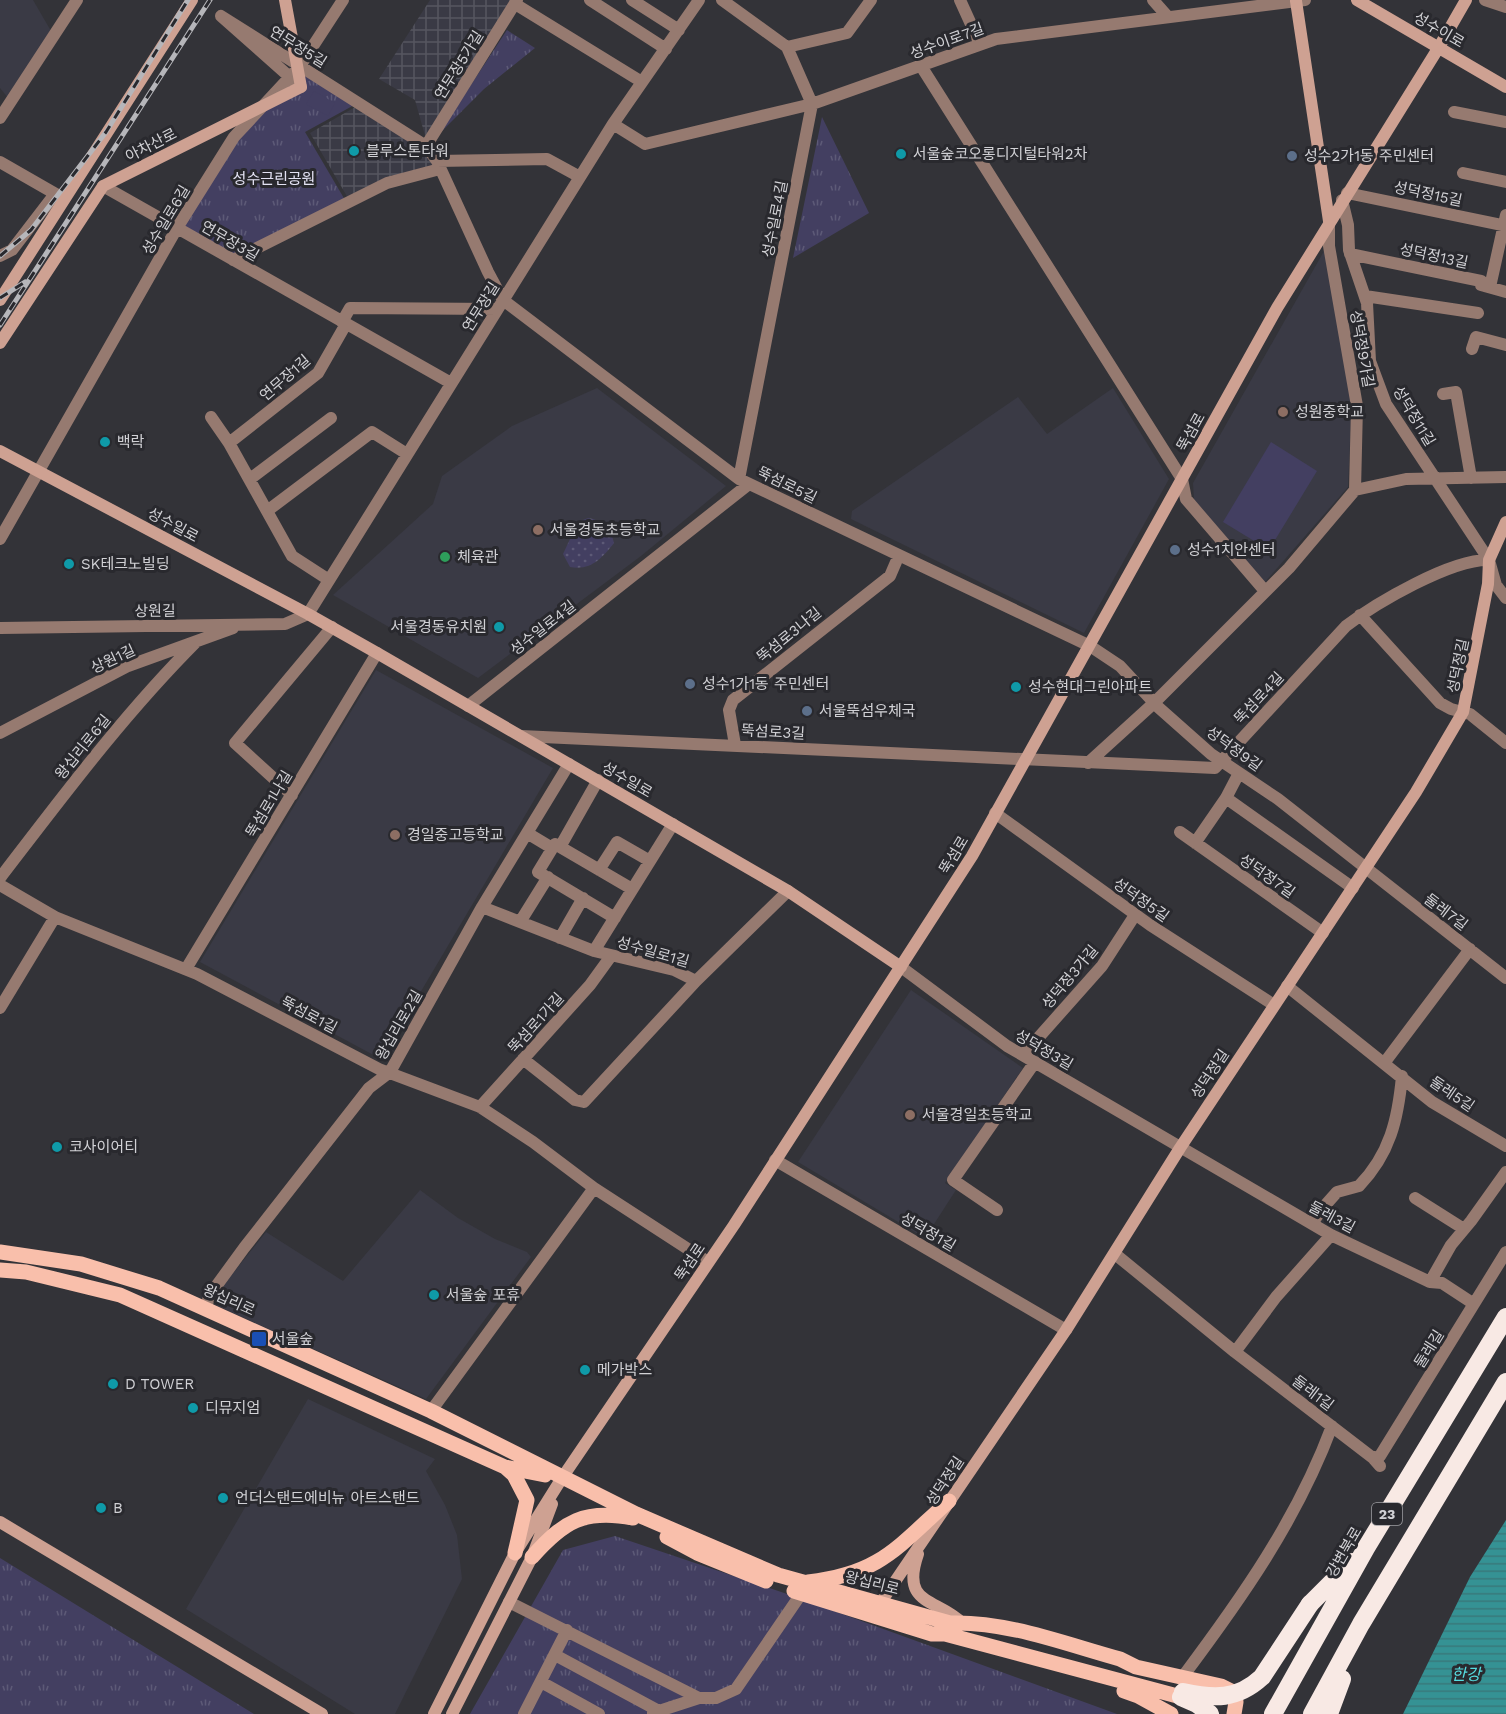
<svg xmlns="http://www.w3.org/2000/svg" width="1506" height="1714" font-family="'Work Sans','Noto Sans KR',sans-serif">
<defs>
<pattern id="industrial-grid" width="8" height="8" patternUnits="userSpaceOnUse" patternTransform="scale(1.5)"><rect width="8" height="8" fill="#3a3a45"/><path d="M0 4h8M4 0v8" fill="none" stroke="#55555f"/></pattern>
<pattern id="grass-dots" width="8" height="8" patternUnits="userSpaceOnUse" patternTransform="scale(1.5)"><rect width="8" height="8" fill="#433f61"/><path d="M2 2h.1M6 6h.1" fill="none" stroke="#5d5a77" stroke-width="1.8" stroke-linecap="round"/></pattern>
<pattern id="park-tufts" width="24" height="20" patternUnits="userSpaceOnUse" patternTransform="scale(1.5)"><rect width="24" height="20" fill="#433f61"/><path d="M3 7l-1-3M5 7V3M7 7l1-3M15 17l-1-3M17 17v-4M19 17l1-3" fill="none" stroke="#5d5a77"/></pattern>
<pattern id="water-rules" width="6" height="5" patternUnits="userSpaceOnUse" patternTransform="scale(1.5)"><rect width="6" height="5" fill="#359294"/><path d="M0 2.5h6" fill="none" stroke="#38797b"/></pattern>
</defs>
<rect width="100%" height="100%" fill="#333338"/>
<path fill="#3a3a45" d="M 0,0 L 33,0 L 51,31 L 9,99 L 0,88 Z
M 1324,251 L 1349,374 L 1351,419 L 1348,487 L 1264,583 L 1194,500 L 1193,483 Z
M 597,388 L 726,486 L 641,556 L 478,678 L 333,595 L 433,504 L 442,476 L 512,426 Z
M 1113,388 L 1169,479 L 1084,633 L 851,519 L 852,511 L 1018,397 L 1047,434 Z
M 376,670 L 553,768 L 381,1059 L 200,962 Z
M 911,990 L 1023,1068 L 945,1183 L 956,1190 L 925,1238 L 798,1162 Z
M 420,1190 L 458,1218 L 495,1239 L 527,1252 L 531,1257 L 426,1399 L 217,1306 L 221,1288 L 266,1232 L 343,1281 Z
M 308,1399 L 435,1459 L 426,1471 L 445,1505 L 457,1535 L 462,1579 L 395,1714 L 355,1714 L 186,1609 Z"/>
<path fill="url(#industrial-grid)" d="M 430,0 L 516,0 L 426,139 L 415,100 L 379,79 Z
M 357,106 L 422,148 L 435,167 L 348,198 L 310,133 Z"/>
<path fill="url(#grass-dots)" d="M 588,518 C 602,520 611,529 614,543 C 602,558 591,571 570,567 L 563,554 L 578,522 Z"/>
<path fill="url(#park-tufts)" d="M 507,30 L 535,48 L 484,89 L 438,135 Z
M 300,70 L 356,104 L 305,132 L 345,200 L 234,254 L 184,226 L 238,140 Z
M 822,117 L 869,213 L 793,258 Z
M 615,1536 L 790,1595 L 1117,1714 L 470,1714 L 563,1550 Z
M 0,1558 L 254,1714 L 0,1714 Z"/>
<path fill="#433f61" d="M 314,91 L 335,103 L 328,116 L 306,104 Z
M 1271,442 L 1317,471 L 1269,550 L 1223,522 Z"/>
<path fill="url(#water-rules)" d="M 1506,1520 L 1506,1714 L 1403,1714 L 1470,1577 Z"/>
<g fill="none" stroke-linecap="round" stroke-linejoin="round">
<path stroke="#967a70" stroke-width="12" d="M 590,0 L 666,49
M 632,0 L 679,30
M 722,0 L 787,47 L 812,104 L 739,479
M 960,0 L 980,44
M 1153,0 L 1168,17
M 1485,0 L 1506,7
M 515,4 L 642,82
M 787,47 L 847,33 L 871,0
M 921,66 L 1182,479 L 1186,499 L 1265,591
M 301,87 L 221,16 L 426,146 L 437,161 L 488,272 L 503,300 L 739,479 L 1090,646 L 1120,666 L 1158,707 L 1211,754 L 1278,799 L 1506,978
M 1454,112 L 1506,122
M 0,118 L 77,0
M 613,124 L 645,144 L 812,104 L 996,39 L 1305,0
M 426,146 L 517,0
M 437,161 L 547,159 L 580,177
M 0,162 L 61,197
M 1463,173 L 1506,182
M 103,186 L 451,383
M 1347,193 L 1506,226
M 1342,200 L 1348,225 L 1349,250 L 1367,303 L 1370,361 L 1386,404 L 1489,560 L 1496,585 L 1506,598
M 1350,254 L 1481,281 L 1481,285 L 1506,292
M 0,256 L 12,250 L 55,194
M 233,260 L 387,183 L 440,169
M 1490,287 L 1506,215
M 1365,296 L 1478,313
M 342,322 L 350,308 L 498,309
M 1472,349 L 1476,337 L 1506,345
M 1443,394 L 1456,392 L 1471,478
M 211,417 L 229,443 L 292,556 L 329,580
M 229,443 L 318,373 L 346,324
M 250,479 L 331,418
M 1355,490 L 1406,479 L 1506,477
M 267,511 L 372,432 L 407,454
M 0,539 L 177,228 L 234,137 L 300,66 L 343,0
M 1360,615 L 1440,703 L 1451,709 L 1470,714 L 1506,743
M 0,628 L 285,624 L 308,614 L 613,124 L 699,0
M 468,706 L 749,484
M 0,733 L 128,666 L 233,628
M 521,736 L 1215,768 L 1346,626 C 1376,603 1451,559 1489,560
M 735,745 L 729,710 L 733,700 L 890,576 L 896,562
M 1088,763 L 1154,703 L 1289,568 L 1355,490 L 1357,406 L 1329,246 L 1329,221
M 292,795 L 235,743 L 332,627
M 1226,798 L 1353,888
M 995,813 L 1150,925 L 1274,1005
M 1180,832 L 1323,933
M 527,833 L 552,848
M 1195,843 L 1226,798 L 1239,773
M 560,847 L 598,780
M 599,870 L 617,842 L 650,861
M 0,878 C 63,796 124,714 197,641
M 0,885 L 55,917 L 197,974 L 379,1069 L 480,1107 L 533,1142 L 594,1188 L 708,1262
M 482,907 L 594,951 L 674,970 L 696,981 L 788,891
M 615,918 L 538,872 L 555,844 L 632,889
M 520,922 L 548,877
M 560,938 L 583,898
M 594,951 L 673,824
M 901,967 L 1007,1046 L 1331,1235 L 1430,1282 L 1442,1283 L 1474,1304
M 186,969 L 377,653
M 1287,986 L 1432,1102 L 1506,1146
M 0,1008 L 55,917
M 1023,1055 L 1102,966 L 1135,915
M 523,1059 L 575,1100 L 584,1102 L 696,981
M 1385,1062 L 1470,949
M 480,1107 L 590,985 L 611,956
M 775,1160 L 1066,1330
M 1415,1198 L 1464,1229
M 997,1210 L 953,1180 L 1035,1062
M 1312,1224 L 1321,1210 L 1337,1192 L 1359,1186 C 1390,1154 1398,1119 1402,1076
M 1115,1254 L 1235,1352 L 1373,1458 L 1380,1466
M 1430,1282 L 1451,1245 L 1471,1221 L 1506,1172
M 206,1309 L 209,1296 L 244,1248 L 369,1088 L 390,1072 L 482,907 L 569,764
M 1235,1352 L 1276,1297 L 1331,1235
M 431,1411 L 594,1188
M 1373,1458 L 1380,1456 L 1506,1252
M 509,1602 L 699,1698 L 716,1698 L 736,1689 L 801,1594
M 555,1655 L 659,1711
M 1181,1679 C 1241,1599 1297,1520 1332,1426
M 541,1682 L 599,1714
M 653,1713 L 699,1698
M 524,1714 L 567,1630"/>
<path stroke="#cea192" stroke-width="12" d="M 1357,0 L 1506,87
M 1296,1 L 1329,221
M 0,300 L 192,0
M 0,343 L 103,186 L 301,87 L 285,0
M 0,451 L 308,614 L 377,653 L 788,891 L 901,967
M 0,1522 L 322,1714
M 918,1554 C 900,1606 937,1598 962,1623
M 877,1608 L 1066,1330 L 1180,1148 L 1416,792 L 1463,712 L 1488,584 L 1489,560 L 1506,522
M 434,1714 L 515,1553 L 562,1478 L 734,1225 L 972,856 L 1277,308 L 1439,47 L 1466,0
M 452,1714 L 532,1557 L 552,1504"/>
<path stroke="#f9bfab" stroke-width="15" d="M 0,1252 L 81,1264 L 159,1288 L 431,1411 L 636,1514 L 778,1575 L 950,1623 C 1007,1621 1065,1644 1120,1659 L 1136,1667 L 1221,1686 L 1235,1693 L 1236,1702 L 1234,1714
M 0,1270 L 26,1272 L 120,1295 L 505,1467 L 545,1475
M 505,1467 L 514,1475 L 527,1500 L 515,1553
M 667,1537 L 697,1553 L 766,1581
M 532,1557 C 564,1521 584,1509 633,1518
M 808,1582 C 881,1574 898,1546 949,1501
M 794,1591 L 932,1634 L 945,1634 L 1181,1697
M 1124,1691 L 1138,1696 L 1171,1714"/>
<path stroke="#f8e9e4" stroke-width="18" d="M 1310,1604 L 1352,1562
M 1181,1697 L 1197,1704 L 1210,1714
M 1273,1714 L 1366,1548 L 1506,1317
M 1312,1714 L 1361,1624 L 1506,1382
M 1329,1714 L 1342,1679"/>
<defs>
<path id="rail" d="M 0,256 L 31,230 L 106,132 L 188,0
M 0,298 L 25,282
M 0,325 L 210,0"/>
</defs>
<use href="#rail" stroke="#b6b6ba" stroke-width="5"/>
<use href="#rail" stroke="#29292e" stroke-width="3" stroke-dasharray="9" stroke-linecap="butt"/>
<path stroke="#f8e9e4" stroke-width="18" d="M 1183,1692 C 1214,1699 1237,1700 1262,1677 L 1310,1604"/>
</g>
<g fill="#0f9aa8" stroke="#29292e" stroke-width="2">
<circle cx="354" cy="151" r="6"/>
<circle cx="901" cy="154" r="6"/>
<circle cx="105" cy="442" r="6"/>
<circle cx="69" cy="564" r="6"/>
<circle cx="499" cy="627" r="6"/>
<circle cx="1016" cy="687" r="6"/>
<circle cx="57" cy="1147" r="6"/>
<circle cx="434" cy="1295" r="6"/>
<circle cx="585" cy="1370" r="6"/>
<circle cx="113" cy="1384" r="6"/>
<circle cx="193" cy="1408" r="6"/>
<circle cx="223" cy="1498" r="6"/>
<circle cx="101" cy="1508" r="6"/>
</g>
<g fill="#5c6f8a" stroke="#29292e" stroke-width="2">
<circle cx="1292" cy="156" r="6"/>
<circle cx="1175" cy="550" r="6"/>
<circle cx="690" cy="684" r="6"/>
<circle cx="807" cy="711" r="6"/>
</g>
<g fill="#8d6e63" stroke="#29292e" stroke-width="2">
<circle cx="1283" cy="412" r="6"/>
<circle cx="538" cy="530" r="6"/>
<circle cx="395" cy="835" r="6"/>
<circle cx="910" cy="1115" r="6"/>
</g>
<circle fill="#2e9e5b" stroke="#29292e" stroke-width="2" cx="445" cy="557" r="6"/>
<rect fill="#1a4fb4" stroke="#29292e" stroke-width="2" x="251" y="1331" width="16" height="16" rx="3"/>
<g text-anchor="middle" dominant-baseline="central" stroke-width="6" stroke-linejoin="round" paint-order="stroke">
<rect fill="#29292e" stroke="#9f9fa3" stroke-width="1.5" x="1372" y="1503" width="30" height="22" rx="4.5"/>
<g font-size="14" font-weight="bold" fill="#d1d1d5">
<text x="1387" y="1514">23</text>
</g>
<g font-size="15" fill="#d1d1d5" stroke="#29292e">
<text transform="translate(1439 30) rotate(30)">성수이로</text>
<text transform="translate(947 41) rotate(-20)">성수이로7길</text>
<text transform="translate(298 47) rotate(32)">연무장5길</text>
<text transform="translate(459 65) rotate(-58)">연무장5가길</text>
<text transform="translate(151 145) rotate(-27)">아차산로</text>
<text transform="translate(1428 194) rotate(12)">성덕정15길</text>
<text transform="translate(775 219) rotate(-79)">성수일로4길</text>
<text transform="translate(166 220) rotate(-59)">성수일로6길</text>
<text transform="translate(230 241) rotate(30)">연무장3길</text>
<text transform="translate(1434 256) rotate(12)">성덕정13길</text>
<text transform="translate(481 307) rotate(-58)">연무장길</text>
<text transform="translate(1362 349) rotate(80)">성덕정9가길</text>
<text transform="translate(285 378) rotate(-41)">연무장1길</text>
<text transform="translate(1414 416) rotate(59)">성덕정11길</text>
<text transform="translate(1191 432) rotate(-61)">뚝섬로</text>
<text transform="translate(787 485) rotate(26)">뚝섬로5길</text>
<text transform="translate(173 525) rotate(28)">성수일로</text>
<text transform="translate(155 611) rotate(-1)">상원길</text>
<text transform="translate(543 628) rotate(-38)">성수일로4길</text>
<text transform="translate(789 635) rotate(-39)">뚝섬로3나길</text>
<text transform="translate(113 659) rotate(-25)">상원1길</text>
<text transform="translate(1458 666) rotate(-78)">성덕정길</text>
<text transform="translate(1259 698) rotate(-47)">뚝섬로4길</text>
<text transform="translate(773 732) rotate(3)">뚝섬로3길</text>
<text transform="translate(83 747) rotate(-51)">왕십리로6길</text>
<text transform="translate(1234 749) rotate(36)">성덕정9길</text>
<text transform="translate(627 780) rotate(30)">성수일로</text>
<text transform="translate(269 804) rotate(-59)">뚝섬로1나길</text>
<text transform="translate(954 855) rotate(-59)">뚝섬로</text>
<text transform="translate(1267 876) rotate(35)">성덕정7길</text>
<text transform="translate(1141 900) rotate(35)">성덕정5길</text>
<text transform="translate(1446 912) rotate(37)">둘레7길</text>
<text transform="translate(653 952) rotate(16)">성수일로1길</text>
<text transform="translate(1070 977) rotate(-50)">성덕정3가길</text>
<text transform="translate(309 1015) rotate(28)">뚝섬로1길</text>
<text transform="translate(536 1023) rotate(-48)">뚝섬로1가길</text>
<text transform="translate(399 1025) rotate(-60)">왕십리로2길</text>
<text transform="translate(1044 1050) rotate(30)">성덕정3길</text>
<text transform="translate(1210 1074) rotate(-56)">성덕정길</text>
<text transform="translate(1452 1094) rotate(34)">둘레5길</text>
<text transform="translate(1332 1217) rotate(28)">둘레3길</text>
<text transform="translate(928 1232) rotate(30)">성덕정1길</text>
<text transform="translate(690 1262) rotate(-56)">뚝섬로</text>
<text transform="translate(229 1300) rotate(24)">왕십리로</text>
<text transform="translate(1429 1349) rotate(-58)">둘레길</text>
<text transform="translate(1313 1393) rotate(37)">둘레1길</text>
<text transform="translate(945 1481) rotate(-56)">성덕정길</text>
<text transform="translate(1344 1552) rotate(-60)">강변북로</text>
<text transform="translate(872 1583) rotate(14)">왕십리로</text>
</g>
<g font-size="15" fill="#d1d1d5" stroke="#29292e" text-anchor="start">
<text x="366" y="151">블루스톤타워</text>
<text x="913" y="154">서울숲코오롱디지털타워2차</text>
<text x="1304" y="156">성수2가1동 주민센터</text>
<text x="1295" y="412">성원중학교</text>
<text x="117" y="442">백락</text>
<text x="550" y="530">서울경동초등학교</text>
<text x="1187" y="550">성수1치안센터</text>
<text x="457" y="557">체육관</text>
<text x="81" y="564">SK테크노빌딩</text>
<text x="487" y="627" text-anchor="end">서울경동유치원</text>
<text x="702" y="684">성수1가1동 주민센터</text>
<text x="1028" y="687">성수현대그린아파트</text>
<text x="819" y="711">서울뚝섬우체국</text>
<text x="407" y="835">경일중고등학교</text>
<text x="922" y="1115">서울경일초등학교</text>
<text x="69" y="1147">코사이어티</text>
<text x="446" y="1295">서울숲 포휴</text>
<text x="272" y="1339">서울숲</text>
<text x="597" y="1370">메가박스</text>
<text x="125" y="1384">D TOWER</text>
<text x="205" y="1408">디뮤지엄</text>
<text x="235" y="1498">언더스탠드에비뉴 아트스탠드</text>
<text x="113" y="1508">B</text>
</g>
<g font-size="15" fill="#e3e2f3" stroke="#29292e">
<text x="274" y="179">성수근린공원</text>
</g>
<g font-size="16" font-style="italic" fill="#57dde1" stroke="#29292e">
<text x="1466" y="1674">한강</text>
</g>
</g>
</svg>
